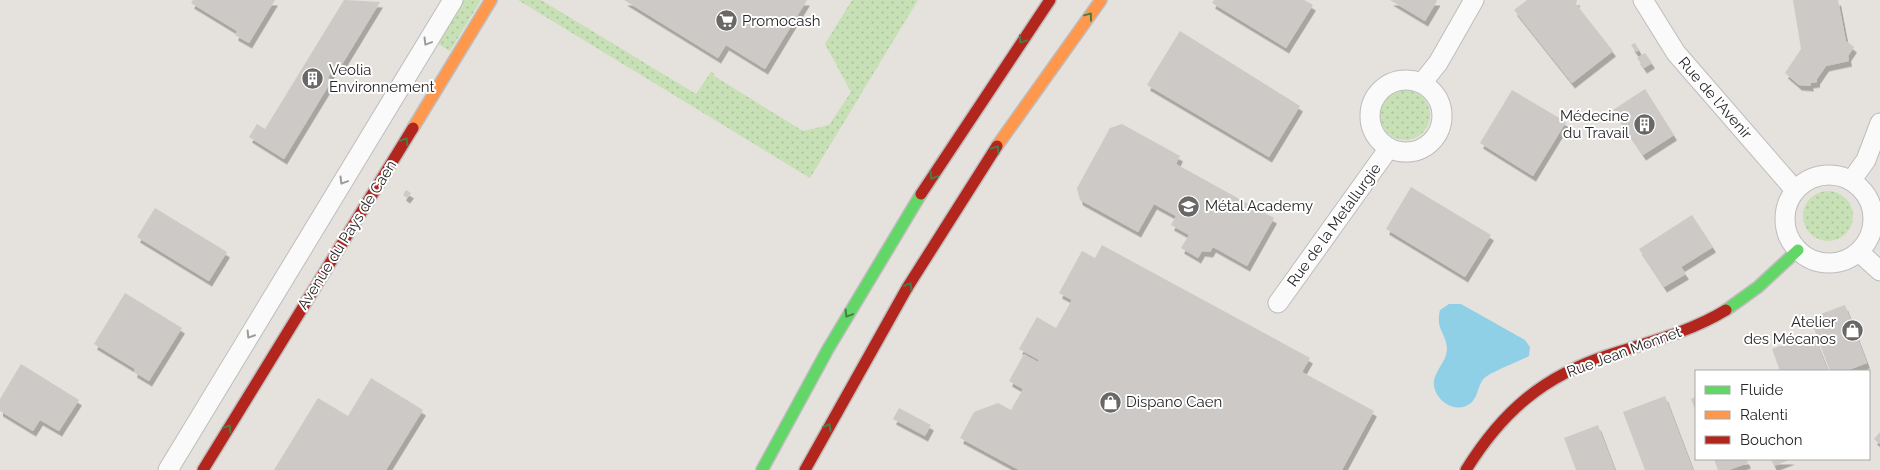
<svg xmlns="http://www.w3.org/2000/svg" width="1880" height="470" font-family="Raleway,sans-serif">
<defs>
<pattern id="grass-dots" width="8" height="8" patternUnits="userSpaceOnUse" patternTransform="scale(1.25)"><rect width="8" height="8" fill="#c7e0b5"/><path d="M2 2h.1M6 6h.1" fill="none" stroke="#abc09c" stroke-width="1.8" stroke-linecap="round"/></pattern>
<filter id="shadow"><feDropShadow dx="3" dy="5.5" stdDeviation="0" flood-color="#0004"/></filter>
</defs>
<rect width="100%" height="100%" fill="#e5e1dc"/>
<path fill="url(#grass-dots)" d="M 461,0 L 481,0 L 450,51 L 435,42 Z
M 518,0 L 541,0 L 696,94 L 711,72 L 715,74 L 714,76 L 803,131 L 829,125 L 851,92 L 825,44 L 852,0 L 918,0 L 810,178 Z
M1380 115a25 25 0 1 1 50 0a25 25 0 1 1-50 0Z
M1803 216a25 25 0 1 1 50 0a25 25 0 1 1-50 0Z"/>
<path fill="#90d0e6" d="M 1449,304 L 1461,304 L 1525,340 L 1530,347 L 1529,356 C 1515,363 1500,368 1487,376 C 1478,381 1479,395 1472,402 C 1458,415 1437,403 1434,386 C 1432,373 1446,363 1447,350 C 1447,333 1435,331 1440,310 Z"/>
<path fill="#ccc9c6" filter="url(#shadow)" d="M 193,0 L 275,0 L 249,43 L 235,35 L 237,31 L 191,3 Z
M 344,0 L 380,2 L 338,71 L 334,68 L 328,78 L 332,80 L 284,159 L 249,137 L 257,124 L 265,129 Z
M 624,0 L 807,0 L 765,69 L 726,45 L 718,58 Z
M 1214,0 L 1304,0 L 1313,5 L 1286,48 L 1212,3 Z
M 1390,0 L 1437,0 L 1437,1 L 1425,21 Z
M 1527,0 L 1577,0 L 1576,4 L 1613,51 L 1572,83 L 1514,10 Z
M 1793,0 L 1838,0 L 1846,41 L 1854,47 L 1848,56 L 1849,61 L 1826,66 L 1817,79 L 1817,82 L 1810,83 L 1811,86 L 1799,85 L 1785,73 L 1801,49 Z
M 1180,31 L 1300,106 L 1269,157 L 1147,85 Z
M 1635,43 L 1639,50 L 1636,52 L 1631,45 Z
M 1645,53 L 1652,63 L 1644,68 L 1637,58 Z
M 1645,89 L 1674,135 L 1643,155 L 1613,110 Z
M 1512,90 L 1566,122 L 1533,176 L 1480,143 Z
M 1122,124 L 1180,156 L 1176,164 L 1274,218 L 1247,266 L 1213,247 L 1210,252 L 1202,251 L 1198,258 L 1181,248 L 1189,235 L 1171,225 L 1176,216 L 1154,204 L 1138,232 L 1080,200 L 1077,188 L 1110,128 Z
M 1411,187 L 1491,235 L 1465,277 L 1386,229 Z
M 406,190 L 411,193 L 407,198 L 403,195 Z
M 155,208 L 227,252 L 209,281 L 137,237 Z
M 1692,215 L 1713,247 L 1681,267 L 1686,274 L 1664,287 L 1639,249 Z
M 1102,245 L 1310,358 L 1302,372 L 1374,411 L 1342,470 L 1019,470 L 960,438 L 974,412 L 998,403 L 1011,410 L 1023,389 L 1009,381 L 1024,354 L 1038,362 L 1039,360 L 1019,349 L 1037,317 L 1056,328 L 1072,300 L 1059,293 L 1082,251 L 1095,258 Z
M 125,293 L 182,328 L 149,381 L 134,372 L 135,369 L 94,344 Z
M 1845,305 L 1867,363 L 1846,371 L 1830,371 L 1810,318 Z
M 1813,333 L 1828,371 L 1780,371 L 1772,349 Z
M 21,364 L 79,400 L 59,431 L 40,420 L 33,431 L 0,411 L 0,399 Z
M 371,378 L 423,410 L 386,470 L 274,470 L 318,398 L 348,416 Z
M 1665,396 L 1693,470 L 1645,470 L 1623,412 Z
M 1696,397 L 1696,412 L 1691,399 Z
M 899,408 L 931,425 L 925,436 L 893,419 Z
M 1598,425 L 1615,470 L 1576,470 L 1564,438 Z
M 1880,432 L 1880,444 L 1874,439 Z
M 1714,459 L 1746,459 L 1748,463 L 1729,470 L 1718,470 Z
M 1771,459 L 1792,459 L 1774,466 Z"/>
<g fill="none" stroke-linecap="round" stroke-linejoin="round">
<defs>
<path id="street" d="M 1643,0 L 1676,53 L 1795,190
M1370 116a36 36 0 1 1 72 0a36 36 0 1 1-72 0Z
M 1422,83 L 1438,63 L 1474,0
M1785 219a44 44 0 1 1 88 0a44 44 0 1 1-88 0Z
M 1851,181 L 1866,160 L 1880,123
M 1859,252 L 1880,271
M 1278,303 L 1389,148
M 168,470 L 453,0"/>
<path id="fast" d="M 1726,310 L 1758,287 L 1798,250
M 762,470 L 828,349 L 921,194"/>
<path id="slow" d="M 413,128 L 491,0
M 997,146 L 1101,0"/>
<path id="jam" d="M 921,194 L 1050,0
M 203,470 L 413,128
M 805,470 L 907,288 L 997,146
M 1466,470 C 1502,412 1543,376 1609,355 C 1649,342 1690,332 1726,310"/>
</defs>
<use href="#street" stroke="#bebdbe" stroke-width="21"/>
<use href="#fast" stroke="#bebdbe" stroke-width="14"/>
<use href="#slow" stroke="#bebdbe" stroke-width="14"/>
<use href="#jam" stroke="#bebdbe" stroke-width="14"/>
<use href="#street" stroke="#fbfafa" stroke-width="19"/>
<use href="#fast" stroke="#63d668" stroke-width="11"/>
<use href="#slow" stroke="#ff974d" stroke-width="11"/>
<use href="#jam" stroke="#b3261e" stroke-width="11"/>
</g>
<defs><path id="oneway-chevron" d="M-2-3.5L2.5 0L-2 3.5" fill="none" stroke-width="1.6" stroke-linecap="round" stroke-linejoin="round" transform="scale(1.25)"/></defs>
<g stroke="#457e48">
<use href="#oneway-chevron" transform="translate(1089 16) rotate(-53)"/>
<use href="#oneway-chevron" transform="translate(1022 40) rotate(124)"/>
<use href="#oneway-chevron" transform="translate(405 141) rotate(-58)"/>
<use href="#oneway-chevron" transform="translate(996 149) rotate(-56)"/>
<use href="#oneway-chevron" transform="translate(933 176) rotate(123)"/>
<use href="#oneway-chevron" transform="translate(909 286) rotate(-59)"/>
<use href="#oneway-chevron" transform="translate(848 314) rotate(121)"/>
<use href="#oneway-chevron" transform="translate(828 427) rotate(-61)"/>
<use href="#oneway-chevron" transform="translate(228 428) rotate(-59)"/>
</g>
<g stroke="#9c9b9b">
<use href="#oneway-chevron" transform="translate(427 42) rotate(121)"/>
<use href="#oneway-chevron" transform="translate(343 181) rotate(121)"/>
<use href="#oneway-chevron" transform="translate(250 335) rotate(122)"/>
</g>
<defs>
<symbol id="supermarket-disc" viewBox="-11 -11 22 22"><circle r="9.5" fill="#6a6866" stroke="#fff"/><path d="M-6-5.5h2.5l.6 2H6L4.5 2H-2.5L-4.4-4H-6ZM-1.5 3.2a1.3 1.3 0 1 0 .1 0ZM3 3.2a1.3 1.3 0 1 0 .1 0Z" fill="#fff"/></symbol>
<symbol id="building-disc" viewBox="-11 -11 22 22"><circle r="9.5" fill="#6a6866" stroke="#fff"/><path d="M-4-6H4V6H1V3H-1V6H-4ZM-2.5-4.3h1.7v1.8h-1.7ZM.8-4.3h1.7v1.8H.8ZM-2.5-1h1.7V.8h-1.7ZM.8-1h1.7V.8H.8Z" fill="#fff"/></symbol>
<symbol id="school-disc" viewBox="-11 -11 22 22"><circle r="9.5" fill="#6a6866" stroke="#fff"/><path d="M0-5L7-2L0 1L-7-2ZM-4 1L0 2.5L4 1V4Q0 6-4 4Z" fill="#fff"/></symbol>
<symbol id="shop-disc" viewBox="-11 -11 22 22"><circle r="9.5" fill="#6a6866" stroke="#fff"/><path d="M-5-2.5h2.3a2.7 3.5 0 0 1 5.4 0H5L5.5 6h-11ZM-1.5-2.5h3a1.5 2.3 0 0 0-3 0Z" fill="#fff"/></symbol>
</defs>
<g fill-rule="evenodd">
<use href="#supermarket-disc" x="714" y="8" width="25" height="25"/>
<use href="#building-disc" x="300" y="66" width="25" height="25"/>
<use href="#building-disc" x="1632" y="112" width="25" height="25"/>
<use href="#school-disc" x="1176" y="194" width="25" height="25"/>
<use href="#shop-disc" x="1840" y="318" width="25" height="25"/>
<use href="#shop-disc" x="1098" y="390" width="25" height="25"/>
</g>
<g text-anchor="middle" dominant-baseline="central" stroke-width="4" stroke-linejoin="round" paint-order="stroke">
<g font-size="15" fill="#272727" stroke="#fff" text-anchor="start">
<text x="742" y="21">Promocash</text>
<text x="329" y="70">Veolia<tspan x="329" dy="17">Environnement</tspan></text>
<text x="1629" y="116" text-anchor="end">Médecine<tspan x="1629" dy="17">du Travail</tspan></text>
<text x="1205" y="206">Métal Academy</text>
<text x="1836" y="322" text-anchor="end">Atelier<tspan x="1836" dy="17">des Mécanos</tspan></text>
<text x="1126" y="402">Dispano Caen</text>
</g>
<g font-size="15" fill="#272727" stroke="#fff">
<text transform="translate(1715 98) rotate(49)">Rue de l'Avenir</text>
<text transform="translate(1334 225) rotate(-54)">Rue de la Metallurgie</text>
<text transform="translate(347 235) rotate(-58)">Avenue du Pays de Caen</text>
<text transform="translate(1624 352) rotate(-20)">Rue Jean Monnet</text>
</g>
</g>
<rect x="1695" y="370" width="175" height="90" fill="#ffffff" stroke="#a9a9a9"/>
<rect x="1705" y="386" width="25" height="8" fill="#63d668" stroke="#a9a9a9"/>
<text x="1740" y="395" font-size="15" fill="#272727">Fluide</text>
<rect x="1705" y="411" width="25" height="8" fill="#ff974d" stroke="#a9a9a9"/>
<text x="1740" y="420" font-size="15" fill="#272727">Ralenti</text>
<rect x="1705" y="436" width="25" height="8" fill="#b3261e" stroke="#a9a9a9"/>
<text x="1740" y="445" font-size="15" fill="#272727">Bouchon</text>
</svg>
